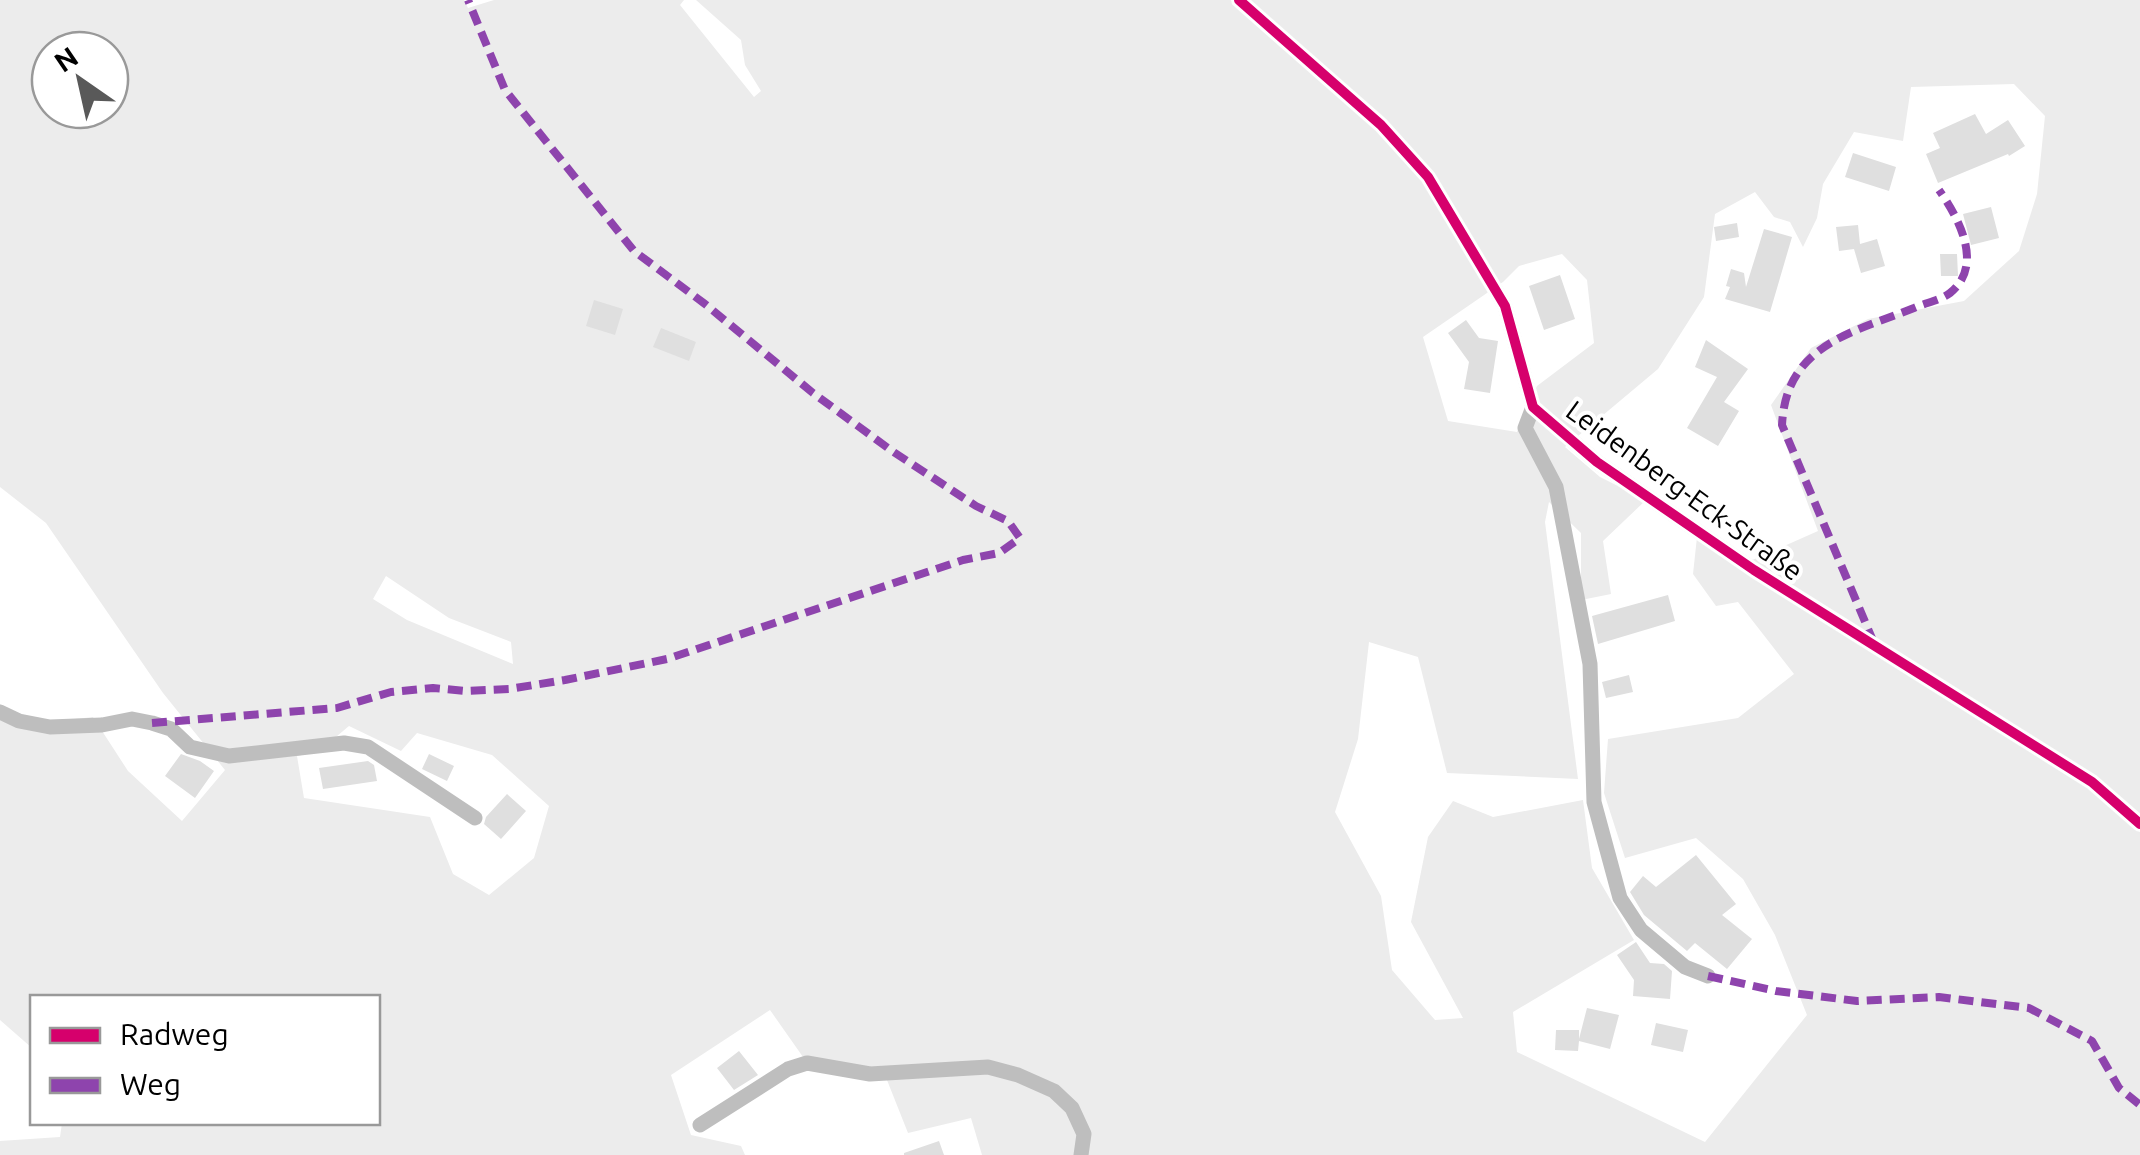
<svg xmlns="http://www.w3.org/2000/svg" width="2140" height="1155" font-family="Ubuntu,sans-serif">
<rect width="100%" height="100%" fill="#fff"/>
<path fill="#ececec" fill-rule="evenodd" d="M 0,0 L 464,0 L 468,8 L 494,0 L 684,0 L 680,5 L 754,97 L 761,91 L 745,65 L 741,40 L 696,0 L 2140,0 L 2140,1155 L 982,1155 L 971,1118 L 908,1133 L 883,1070 L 803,1057 L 770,1010 L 671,1075 L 691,1135 L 741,1146 L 745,1155 L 0,1155 L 0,1141 L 60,1137 L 62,1123 L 378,1122 L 378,998 L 32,998 L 32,1048 L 0,1020 L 0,704 C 28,724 61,721 93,717 L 128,771 L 182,821 L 225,770 L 163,693 L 46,523 L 0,487 ZM 50,50 L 110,50 L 110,110 L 50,110 ZM 2014,84 L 2045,116 L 2037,194 L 2019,251 L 1964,301 L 1868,319 L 1811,348 L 1771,405 L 1818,531 L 1741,565 L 1697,537 L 1693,574 L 1716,606 L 1738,602 L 1794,674 L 1738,718 L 1608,739 L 1604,793 L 1625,858 L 1696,838 L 1743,879 L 1775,935 L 1807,1015 L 1705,1142 L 1517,1052 L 1513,1012 L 1634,940 L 1592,868 L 1583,800 L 1493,817 L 1453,801 L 1428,837 L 1411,922 L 1463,1018 L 1435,1020 L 1392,970 L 1381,896 L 1335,812 L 1358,739 L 1369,642 L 1418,657 L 1447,773 L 1578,779 L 1545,522 L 1549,502 L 1581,533 L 1581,600 L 1611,594 L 1603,541 L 1646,500 L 1600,477 L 1565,447 L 1658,369 L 1704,297 L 1715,214 L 1755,192 L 1774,217 L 1790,222 L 1803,247 L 1817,218 L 1823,184 L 1854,132 L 1903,141 L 1911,87 ZM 1562,254 L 1587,280 L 1594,343 L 1537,386 L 1517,432 L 1448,421 L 1423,337 L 1503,282 L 1519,266 ZM 386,576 L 449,618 L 511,642 L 513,664 L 407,620 L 373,599 ZM 349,726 L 401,751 L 417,733 L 492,755 L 549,806 L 534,858 L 489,895 L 453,874 L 430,817 L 304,798 L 297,756 L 318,752 Z"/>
<path fill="#dfdfdf" d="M 1975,114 L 1986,134 L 2008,120 L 2025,146 L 2009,156 L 2008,154 L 1938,183 L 1926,154 L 1940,148 L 1933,133 Z
M 1853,153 L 1896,167 L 1889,191 L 1845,177 Z
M 1991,207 L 1999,238 L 1971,245 L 1963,214 Z
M 1737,223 L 1739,237 L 1716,241 L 1714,227 Z
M 1858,225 L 1860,244 L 1877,239 L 1885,266 L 1861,273 L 1854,249 L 1839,251 L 1836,227 Z
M 1764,229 L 1792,237 L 1770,312 L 1725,299 L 1730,287 L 1726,286 L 1731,269 L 1744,273 L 1746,287 Z
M 1940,254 L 1957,254 L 1958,276 L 1941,276 Z
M 1560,275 L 1575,319 L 1544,330 L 1529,286 Z
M 594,300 L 623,309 L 615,335 L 586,326 Z
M 1466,320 L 1479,338 L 1498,341 L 1490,393 L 1464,389 L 1469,362 L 1448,333 Z
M 661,328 L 696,342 L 689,361 L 653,347 Z
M 1706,340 L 1748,369 L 1724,402 L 1739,411 L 1718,446 L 1687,428 L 1717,377 L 1695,367 Z
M 1668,595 L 1675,621 L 1598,644 L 1592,616 Z
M 1629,675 L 1633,692 L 1606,698 L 1602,682 Z
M 181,754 L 200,761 L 214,771 L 195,798 L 165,776 Z
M 429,754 L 454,766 L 447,781 L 422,769 Z
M 368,761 L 374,765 L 377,781 L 323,789 L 319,768 Z
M 507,794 L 526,811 L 501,839 L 484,824 L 486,817 Z
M 1696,855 L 1736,904 L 1722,915 L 1752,939 L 1727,969 L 1695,943 L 1687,951 L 1644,915 L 1630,892 L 1643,876 L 1656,887 Z
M 1636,942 L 1650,963 L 1664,964 L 1672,971 L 1670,999 L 1633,996 L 1634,980 L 1617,955 Z
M 1587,1008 L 1619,1015 L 1610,1049 L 1579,1041 L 1578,1051 L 1555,1050 L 1556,1030 L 1579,1030 L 1579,1039 Z
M 1656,1023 L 1688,1030 L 1683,1052 L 1651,1045 Z
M 739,1051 L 758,1075 L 734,1090 L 717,1068 Z
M 939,1141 L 944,1155 L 904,1155 L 904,1153 Z"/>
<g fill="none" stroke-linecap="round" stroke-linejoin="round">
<path stroke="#bebebe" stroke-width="15" d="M 1239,0 L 1381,125 L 1428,177 L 1505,306 L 1533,407 L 1597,462 L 1754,570 L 2092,782 L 2140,824
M 1533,407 L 1525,428 L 1556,487 L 1590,664 L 1594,802 L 1620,898 L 1641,930 L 1685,967 L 1708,976
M 0,712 L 19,721 L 50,727 L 102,725 L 132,719 L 152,723 L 171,729 L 190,747 L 229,756 L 344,743 L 368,747 L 475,818
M 700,1125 L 788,1069 L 807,1063 L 870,1074 L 988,1067 L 1018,1075 L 1054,1091 L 1072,1108 L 1084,1134 L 1081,1155"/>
<path stroke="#8e44ad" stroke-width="8" stroke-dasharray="15 8" stroke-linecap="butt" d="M 1874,643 L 1782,425 C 1786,345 1851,333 1914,308 C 1925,303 1941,300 1950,293 C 1985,265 1958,217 1939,190
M 152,723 L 337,708 L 391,692 L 433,688 L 466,691 L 509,689 L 565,680 L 667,659 L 963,560 L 999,553 L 1020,538 L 1008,521 L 976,506 L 892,451 L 813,393 L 705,304 L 634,251 L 505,90 L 468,0
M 1708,976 L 1776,991 L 1857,1001 L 1939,997 L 2029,1008 L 2092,1041 L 2119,1088 L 2140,1105"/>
<defs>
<path id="cycleway" d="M 1239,0 L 1381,125 L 1428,177 L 1505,306 L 1533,407 L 1597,462 L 1754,570 L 2092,782 L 2140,824"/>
</defs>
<use href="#cycleway" stroke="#fff" stroke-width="16"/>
<use href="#cycleway" stroke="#d6006c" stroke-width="10"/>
</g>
<g text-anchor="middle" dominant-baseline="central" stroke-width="8" stroke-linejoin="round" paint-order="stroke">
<g font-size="28" fill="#000" stroke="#fff">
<text transform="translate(1685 490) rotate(36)">Leidenberg-Eck-Straße</text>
</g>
</g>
<rect x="30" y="995" width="350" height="130" fill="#ffffff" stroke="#999999" stroke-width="2.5"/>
<rect x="50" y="1028" width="50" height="15" fill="#d6006c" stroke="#999999" stroke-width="2.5"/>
<text x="120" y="1045" font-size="30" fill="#000000">Radweg</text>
<rect x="50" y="1078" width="50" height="15" fill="#8e44ad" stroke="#999999" stroke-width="2.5"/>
<text x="120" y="1095" font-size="30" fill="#000000">Weg</text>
<g transform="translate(80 80) rotate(326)"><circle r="48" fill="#ffffff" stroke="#999999" stroke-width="2.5"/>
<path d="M0-8L18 38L0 25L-18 38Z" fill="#595959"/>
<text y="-15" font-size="28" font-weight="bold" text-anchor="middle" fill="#000000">N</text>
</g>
</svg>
